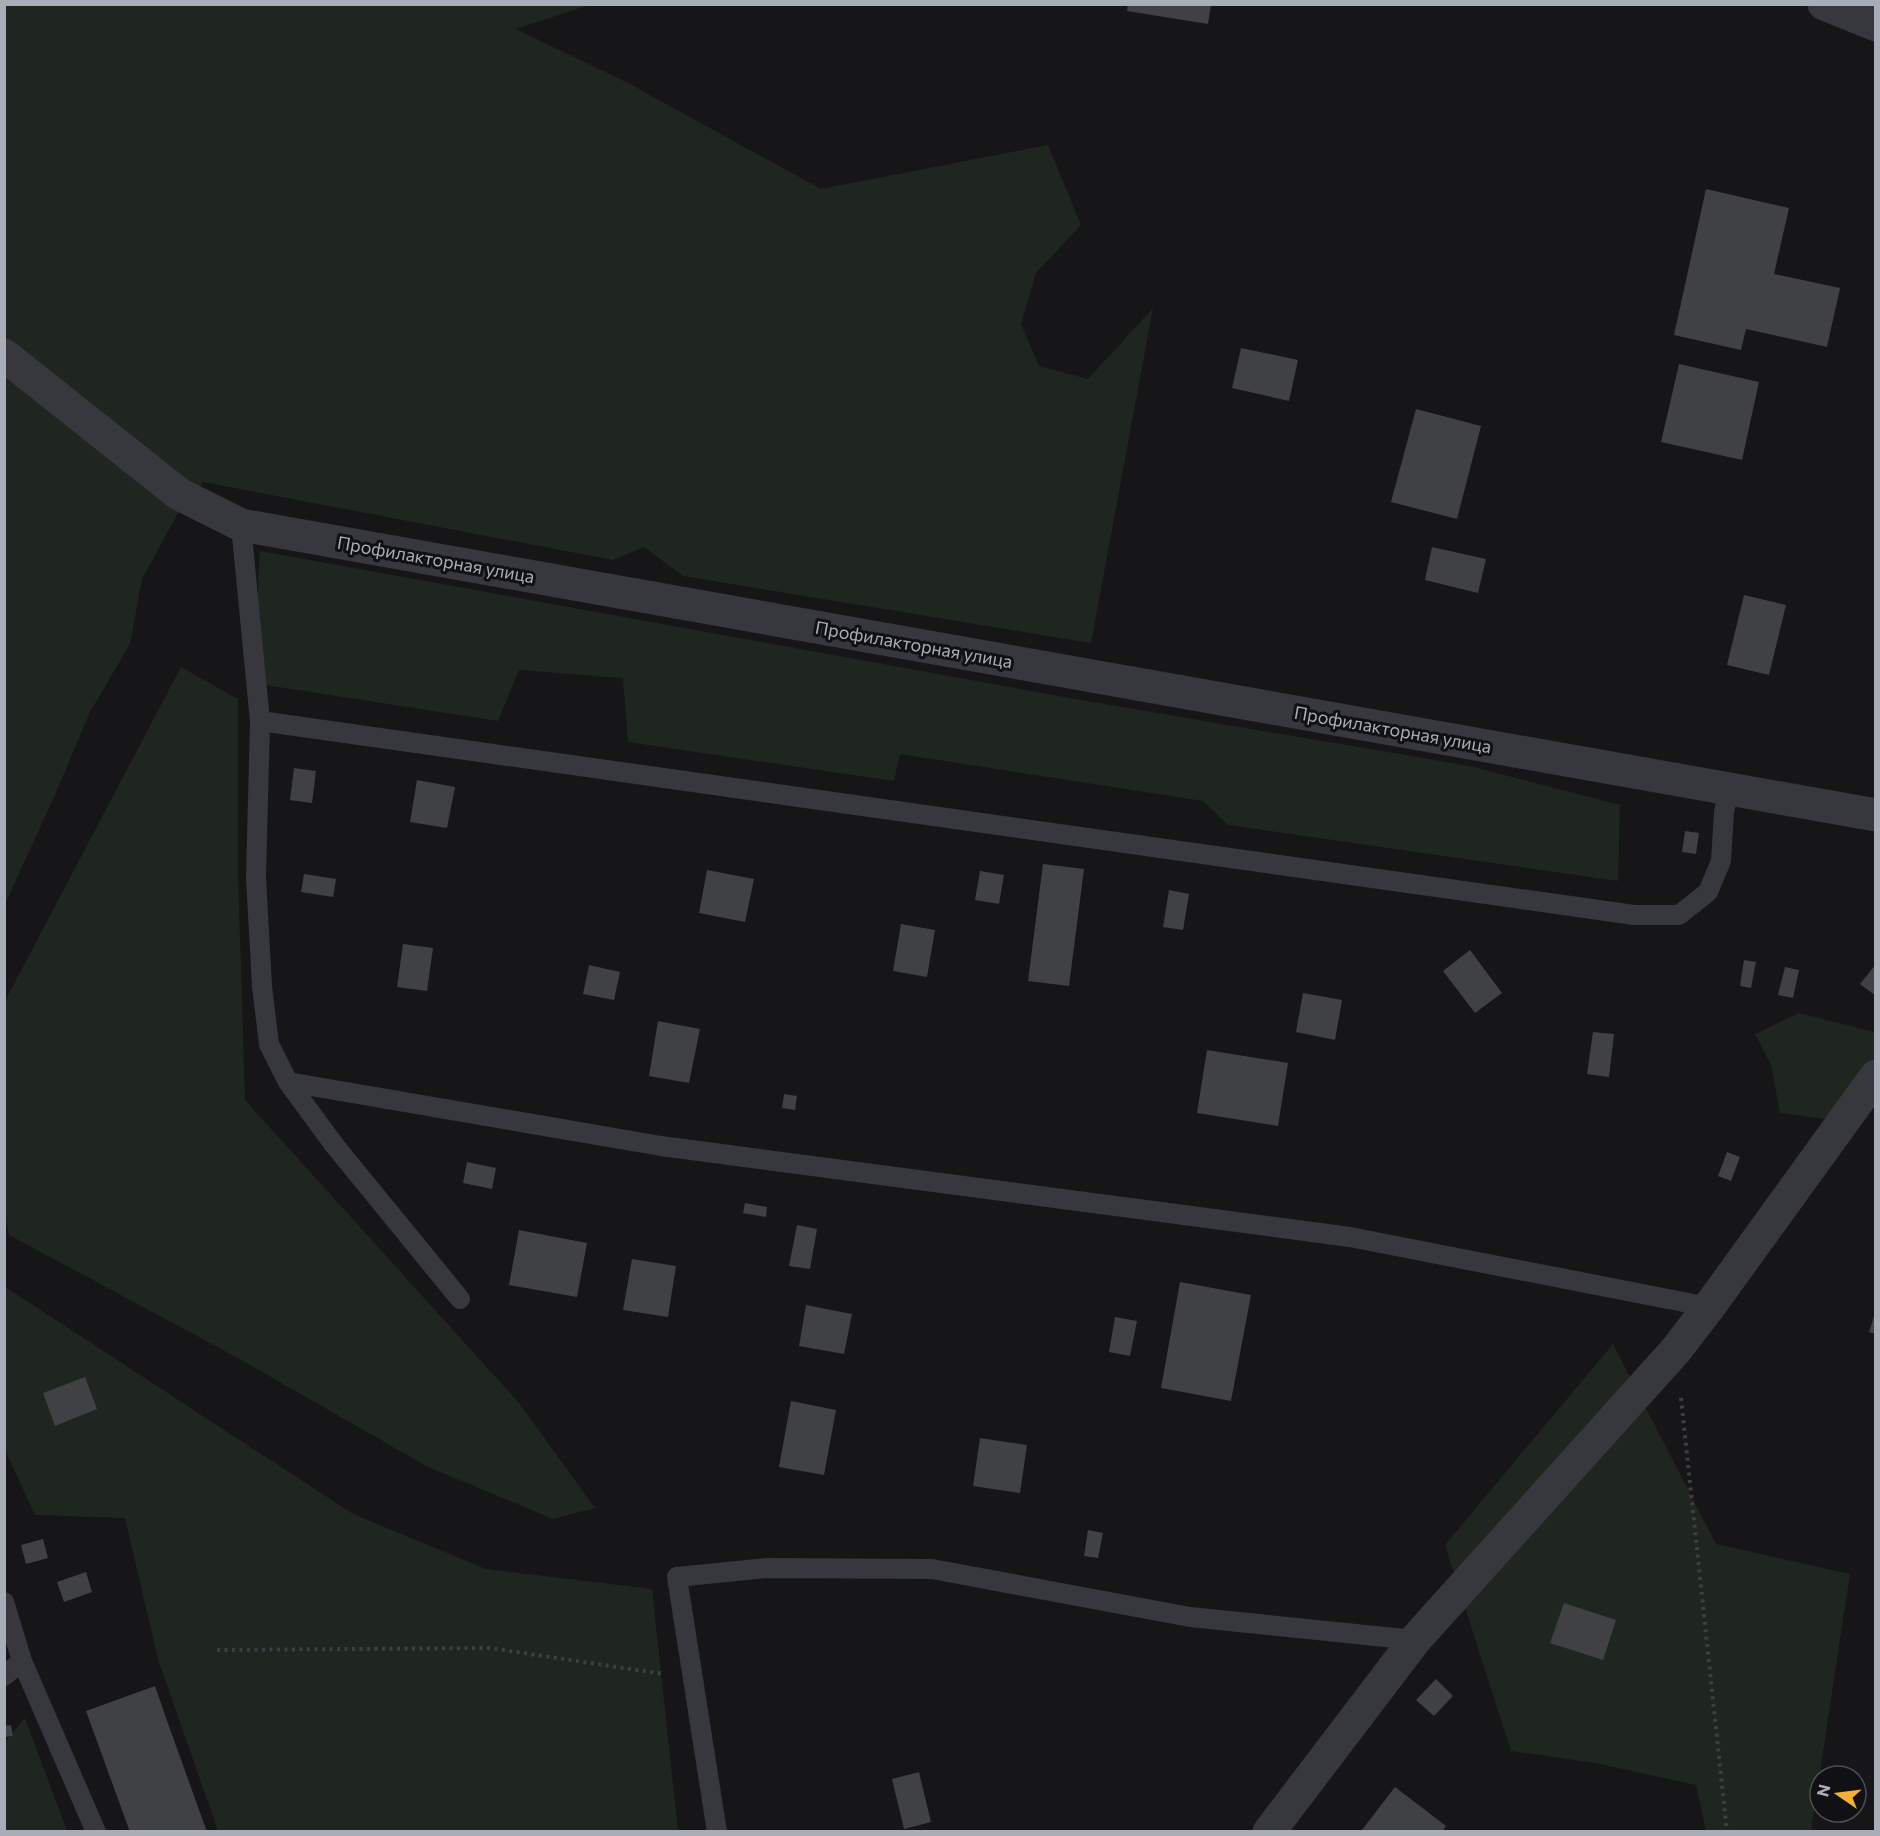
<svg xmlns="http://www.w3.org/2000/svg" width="1880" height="1836" font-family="Commissioner,sans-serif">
<rect width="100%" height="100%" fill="#161618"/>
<path fill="#1e261f" d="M 4,5 L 589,5 L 516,29 L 628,83 L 821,189 L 1048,145 L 1081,225 L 1036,273 L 1021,324 L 1039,366 L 1088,379 L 1153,308 L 1091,643 L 683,576 L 644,547 L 613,560 L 203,482 L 178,513 L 142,579 L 130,644 L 90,712 L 55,795 L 5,904 Z
M 260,551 L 1081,700 L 1470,766 L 1620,805 L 1618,881 L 1228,825 L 1203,801 L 900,754 L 894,781 L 628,742 L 623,678 L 519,670 L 498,721 L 253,683 Z
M 181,667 L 238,699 L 238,872 L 245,1100 L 519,1403 L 595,1508 L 553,1519 L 428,1467 L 238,1358 L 9,1235 L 4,1212 L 5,1001 Z
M 1799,1013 L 1875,1032 L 1875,1096 L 1825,1119 L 1780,1113 L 1771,1065 L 1755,1034 Z
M 7,1288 L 353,1514 L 486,1569 L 652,1589 L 678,1831 L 218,1831 L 158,1659 L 125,1518 L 35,1515 L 5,1450 L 4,1289 Z
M 1613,1344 L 1716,1544 L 1850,1574 L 1811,1831 L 1706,1831 L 1696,1785 L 1595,1763 L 1511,1751 L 1445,1545 Z
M 25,1718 L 67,1831 L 5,1832 L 5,1742 Z"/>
<path fill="#404145" d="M 1128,4 L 1211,4 L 1208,24 L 1127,11 Z
M 1706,189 L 1789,208 L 1774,274 L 1840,288 L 1827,347 L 1746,329 L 1741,350 L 1674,335 Z
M 1241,348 L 1298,360 L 1289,401 L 1232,388 Z
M 1679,364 L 1759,382 L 1742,460 L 1661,442 Z
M 1416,409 L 1481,426 L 1457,519 L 1391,502 Z
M 1432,547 L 1486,559 L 1478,593 L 1425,580 Z
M 1744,595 L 1786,605 L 1769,675 L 1727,665 Z
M 294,768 L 316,771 L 312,803 L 290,800 Z
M 417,780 L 455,787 L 447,828 L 410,822 Z
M 1685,831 L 1699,833 L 1696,854 L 1682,852 Z
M 1043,864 L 1084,869 L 1069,986 L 1028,981 Z
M 707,870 L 754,879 L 745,922 L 699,913 Z
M 980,871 L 1004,875 L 999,904 L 975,900 Z
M 304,874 L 336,879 L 333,897 L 301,892 Z
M 1169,890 L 1189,894 L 1183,930 L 1163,927 Z
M 901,924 L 935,930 L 927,977 L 893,971 Z
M 403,944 L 433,948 L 427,991 L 397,987 Z
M 1470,950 L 1502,993 L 1475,1013 L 1443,971 Z
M 1744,960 L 1756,962 L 1751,988 L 1740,986 Z
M 1876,964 L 1876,996 L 1860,984 Z
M 589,965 L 620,972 L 614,1000 L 583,994 Z
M 1785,967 L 1799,970 L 1793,998 L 1778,995 Z
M 1303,993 L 1342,1000 L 1335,1040 L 1296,1032 Z
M 658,1021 L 700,1029 L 689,1083 L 649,1076 Z
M 1593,1032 L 1614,1034 L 1609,1077 L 1587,1074 Z
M 1207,1050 L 1288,1063 L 1278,1126 L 1197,1113 Z
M 784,1094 L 797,1096 L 795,1110 L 782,1108 Z
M 1727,1152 L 1740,1157 L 1731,1181 L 1718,1176 Z
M 467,1162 L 496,1168 L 492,1189 L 463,1183 Z
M 745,1203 L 767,1207 L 766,1217 L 743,1213 Z
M 797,1225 L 817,1229 L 810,1269 L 789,1266 Z
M 519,1230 L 587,1243 L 577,1297 L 509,1285 Z
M 632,1259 L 676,1266 L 668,1317 L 623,1310 Z
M 1180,1282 L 1251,1295 L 1231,1401 L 1161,1388 Z
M 806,1305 L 852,1314 L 844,1354 L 799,1346 Z
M 1875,1313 L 1876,1313 L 1876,1334 L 1869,1332 Z
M 1115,1317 L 1137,1321 L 1130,1356 L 1109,1352 Z
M 85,1377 L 97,1409 L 55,1426 L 43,1393 Z
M 791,1401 L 836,1410 L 824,1475 L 779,1467 Z
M 980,1438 L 1027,1445 L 1020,1493 L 973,1486 Z
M 1088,1530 L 1103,1533 L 1098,1558 L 1084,1556 Z
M 43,1539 L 48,1558 L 26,1564 L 21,1545 Z
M 86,1572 L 92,1592 L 64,1602 L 57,1582 Z
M 1564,1603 L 1616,1620 L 1603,1660 L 1550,1643 Z
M 1436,1679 L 1453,1696 L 1434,1716 L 1416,1700 Z
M 155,1686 L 166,1718 L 207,1832 L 130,1832 L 86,1711 Z
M 11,1725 L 13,1736 L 4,1737 L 4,1726 Z
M 919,1772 L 931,1822 L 904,1829 L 892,1779 Z
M 1395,1787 L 1446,1826 L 1442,1832 L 1362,1830 Z"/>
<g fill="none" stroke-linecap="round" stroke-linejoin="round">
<path stroke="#3d3f44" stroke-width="4" stroke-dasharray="3 4.5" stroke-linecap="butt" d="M 1681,1398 L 1727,1832
M 217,1650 L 490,1648 L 664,1674"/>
<path stroke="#37383d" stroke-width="20" d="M 241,525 L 260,721 L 256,878 L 262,986 L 269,1044 L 288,1082 L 335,1146 L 460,1299
M 260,721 L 1634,915 L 1679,915 L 1708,892 L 1721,861 L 1724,812 L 1729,789
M 288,1082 L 661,1146 L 1350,1237 L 1709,1307
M 4,1602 L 22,1661 L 96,1832
M 4,1676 L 22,1661
M 717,1832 L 677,1577 L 767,1568 L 932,1569 L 1190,1617 L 1415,1640"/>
<path stroke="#37383d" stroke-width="33" d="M 1824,4 L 1876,25
M 4,355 L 179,494 L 241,525 L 1876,815
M 1269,1832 L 1415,1640 L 1676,1350 L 1709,1307 L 1876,1076"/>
</g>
<g text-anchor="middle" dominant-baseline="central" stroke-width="6" stroke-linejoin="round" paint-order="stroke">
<g font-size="18" fill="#a8adb8" stroke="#111113">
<text transform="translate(436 559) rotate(10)">Профилакторная улица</text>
<text transform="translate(914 644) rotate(10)">Профилакторная улица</text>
<text transform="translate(1393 729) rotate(10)">Профилакторная улица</text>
</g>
</g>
<rect width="1880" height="1836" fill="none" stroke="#a8adb8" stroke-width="12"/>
<g transform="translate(1838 1794) rotate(284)"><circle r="28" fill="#111113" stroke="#4d4f55" stroke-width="1.5"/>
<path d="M0-4.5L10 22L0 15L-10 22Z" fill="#f2b134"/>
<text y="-9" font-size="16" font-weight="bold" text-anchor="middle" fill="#a8adb8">N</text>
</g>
</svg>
